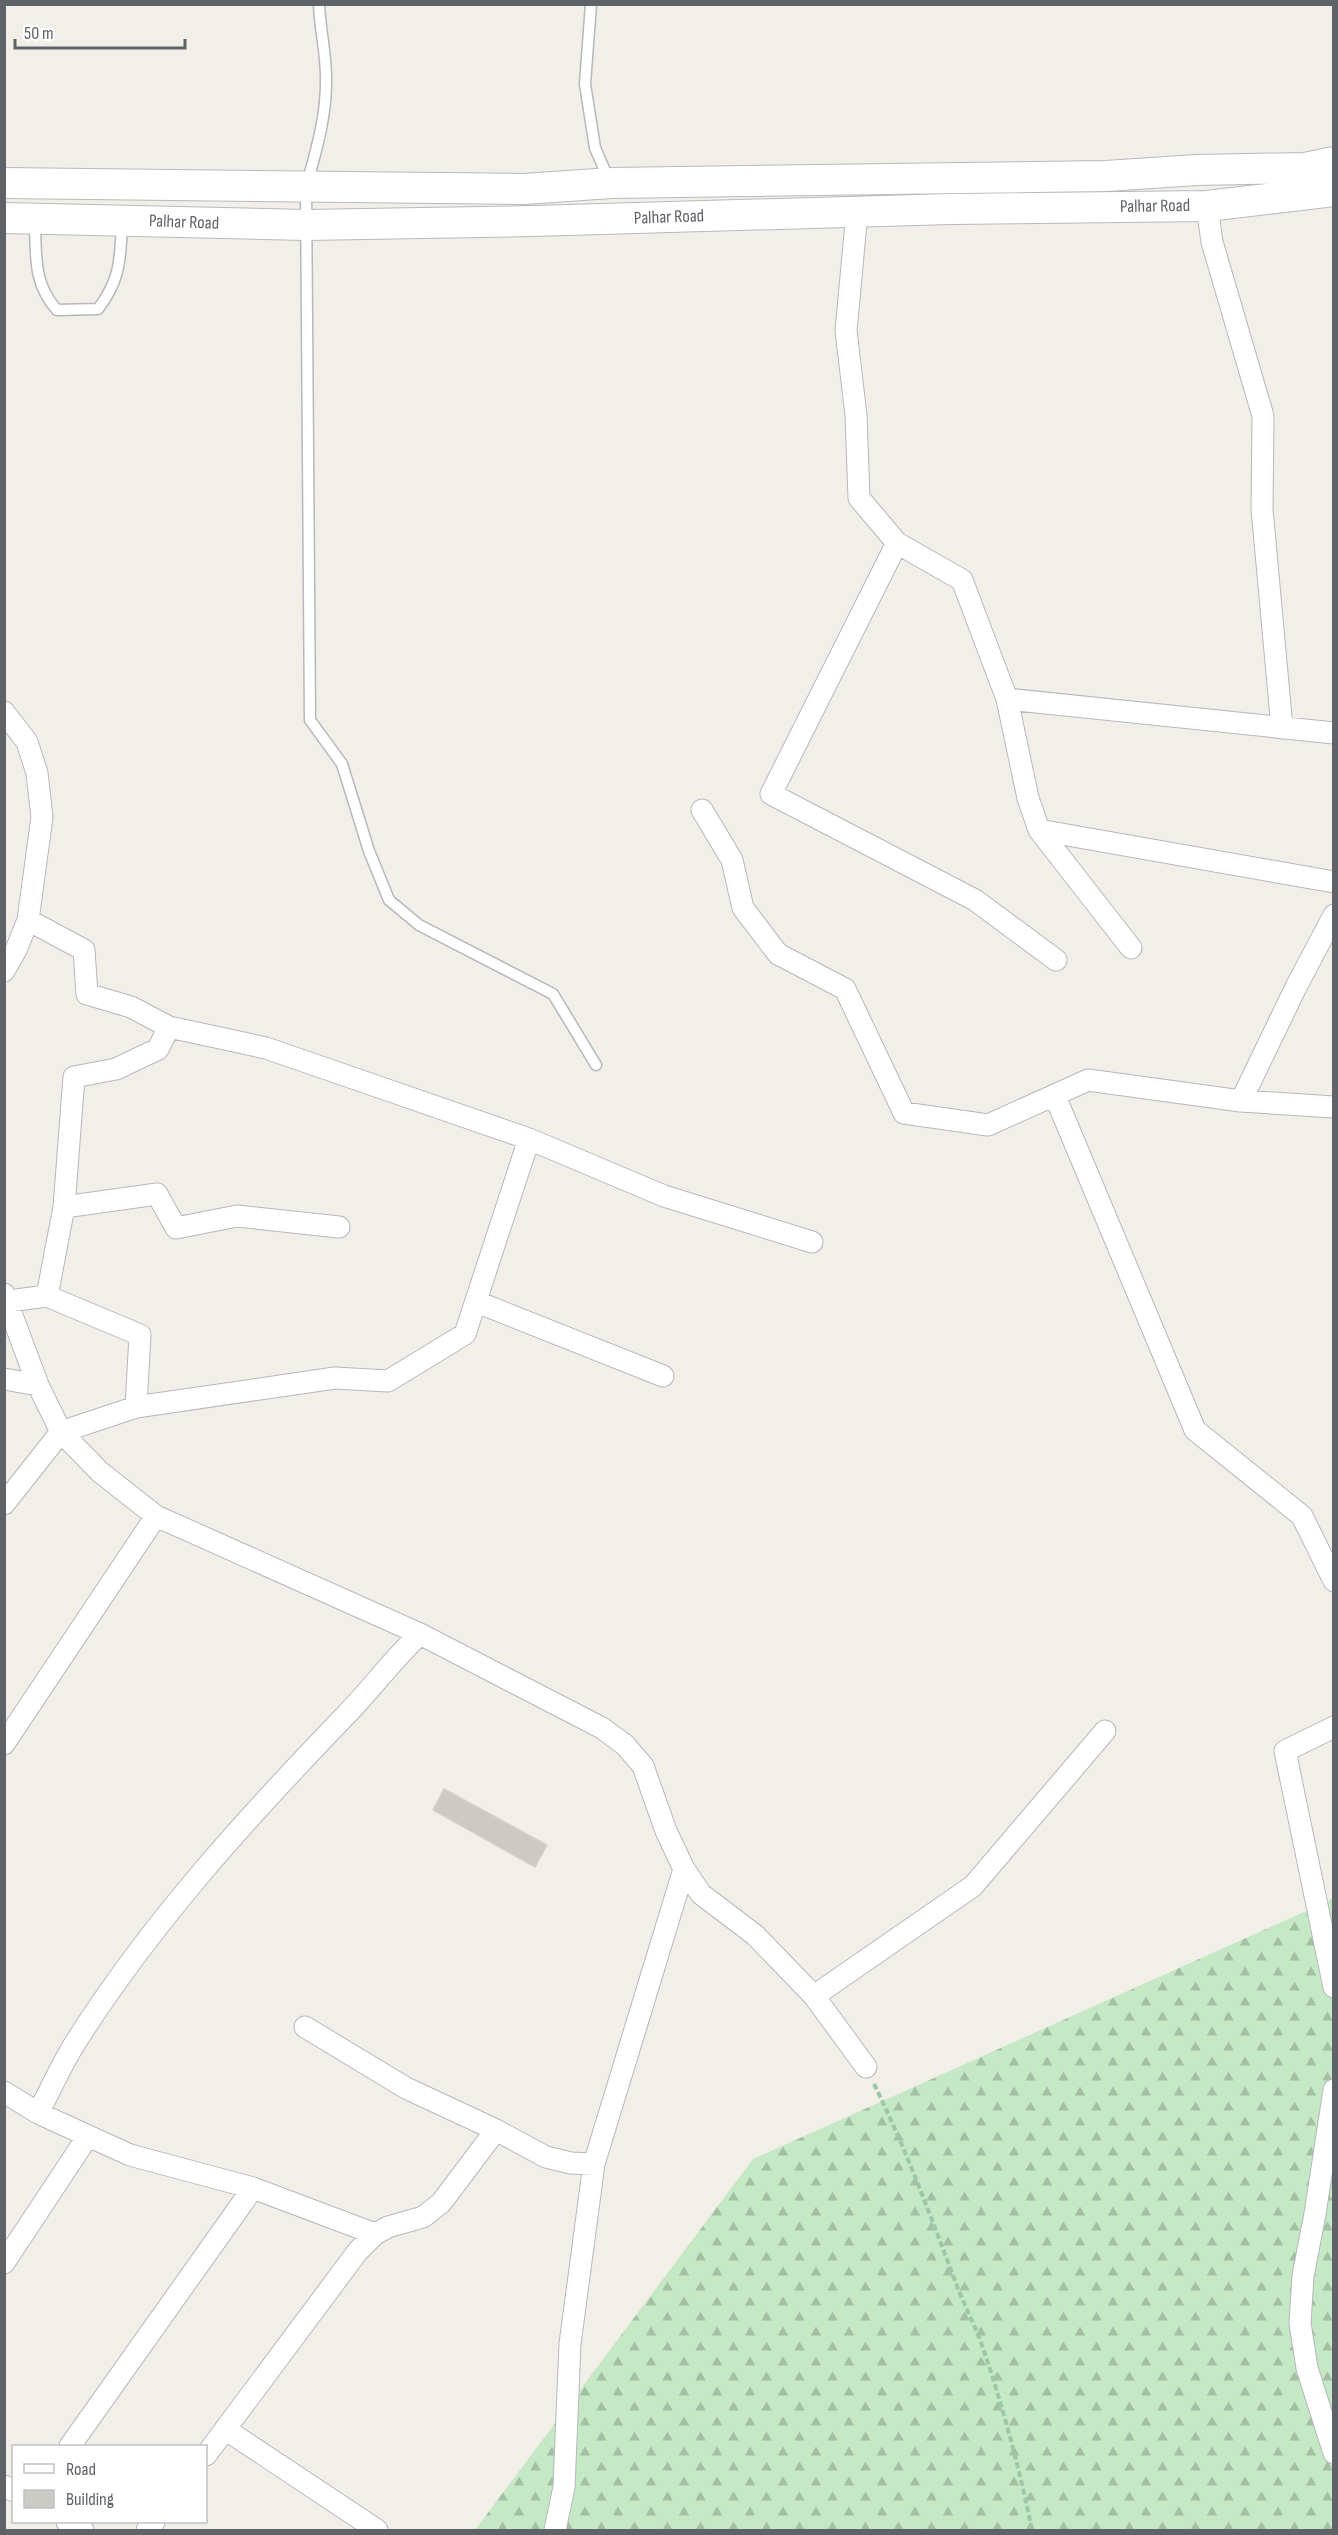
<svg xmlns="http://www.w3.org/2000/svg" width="1338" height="2535" font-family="'Sofia Sans Condensed',sans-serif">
<defs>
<pattern id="forest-firs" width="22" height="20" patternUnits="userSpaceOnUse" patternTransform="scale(1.5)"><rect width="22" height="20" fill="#c5e8c5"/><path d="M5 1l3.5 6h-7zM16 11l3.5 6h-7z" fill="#a3c0a4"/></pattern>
</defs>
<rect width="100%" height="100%" fill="#f1efe8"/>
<path fill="url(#forest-firs)" d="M 1333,1899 L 1333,2530 L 475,2530 L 753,2159 Z"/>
<path fill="#cccac5" stroke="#d6d1c6" stroke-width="1.5" d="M 444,1789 L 547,1845 L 535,1867 L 433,1810 Z"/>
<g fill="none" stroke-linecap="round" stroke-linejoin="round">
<defs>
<path id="lane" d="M 319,4 C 320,31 327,57 326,83 C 326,119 315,154 306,188 L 310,720 L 342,764 L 369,851 L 389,900 L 419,925 L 553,994 L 596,1065
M 591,4 L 585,84 L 595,148 L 609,180
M 35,221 C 36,254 33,284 57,310 L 98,309 C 121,279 120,259 122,223"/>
<path id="street" d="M 1207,206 L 1212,242 L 1263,416 L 1262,509 L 1282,728
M 857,212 L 846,331 L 856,415 L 859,498 L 897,543 L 962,580 L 1007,699 L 1028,798 L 1039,830 L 1131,948
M 897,543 L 771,794 L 975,900 L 1056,960
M 1007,699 L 1334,733
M 4,712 L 27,742 L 37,773 L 42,817 L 28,920 L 16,950 L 4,971
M 702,810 L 732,860 L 743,908 L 778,954 L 845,989 L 904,1113 L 988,1125 L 1088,1080 L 1241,1101 L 1334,1107
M 1039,830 L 1334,882
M 28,920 L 84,950 L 87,994 L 131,1007 L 169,1027 L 266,1048 L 529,1139 L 664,1196 L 812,1242
M 1055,1096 L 1195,1430 L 1302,1516 L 1334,1581
M 1241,1101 L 1296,987 L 1334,915
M 64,1207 L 157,1194 L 176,1228 L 237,1216 L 339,1227
M 4,1294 L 38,1385 L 61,1432 L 100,1472 L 156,1516 L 420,1634 L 602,1728 L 625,1745 L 643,1766 L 666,1831 L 684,1869 L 701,1894 L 755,1935 L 814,1996 L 866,2067
M 47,1296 L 64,1207 L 74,1077 L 116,1069 L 158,1049 L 169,1027
M 9,1301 L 47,1296 L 140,1335 L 136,1407
M 477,1302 L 663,1376
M 4,1379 L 38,1385
M 4,1504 L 61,1432 L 136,1407 L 335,1378 L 388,1381 L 465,1334 L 529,1139
M 1334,1727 L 1285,1751 L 1334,1987
M 4,1744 L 156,1516
M 814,1996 L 973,1886 L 1105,1731
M 305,2027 L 406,2088 L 496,2130
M 1334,2090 L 1315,2214 L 1303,2276 L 1300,2323 L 1307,2368 L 1334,2453
M 4,2092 L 38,2113 L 130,2155 L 253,2188 L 375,2234
M 38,2113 C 51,2089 62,2063 77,2040 C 152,1922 246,1819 343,1718 C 370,1691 392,1660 420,1634
M 4,2263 L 88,2136
M 225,2429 L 377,2530
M 70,2446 L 253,2188
M 206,2455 L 358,2251 L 375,2234 L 388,2227 L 423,2217 L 441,2203 L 496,2130 L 546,2157 L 571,2163 L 594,2164
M 4,2486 L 14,2491
M 67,2522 L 83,2530
M 147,2530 L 154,2522
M 555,2530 L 564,2487 L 570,2344 L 594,2164 L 684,1869"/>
<path id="secondary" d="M 4,183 L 524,189 L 611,183 L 1106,176 L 1197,170 L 1305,168 L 1334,162
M 4,218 L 306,225 L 533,221 L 951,209 L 1207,206 L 1334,191"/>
</defs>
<use href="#lane" stroke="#b5b8bc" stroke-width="13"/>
<use href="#street" stroke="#b5b8bc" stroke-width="23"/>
<use href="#secondary" stroke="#b6babf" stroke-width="32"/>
<path stroke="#9cc7a9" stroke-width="4" stroke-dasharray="6 3" stroke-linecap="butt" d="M 874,2084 C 905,2147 929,2212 954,2278 C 963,2304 977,2328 985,2354 C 1004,2411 1020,2471 1032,2530"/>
<use href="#lane" stroke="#fff" stroke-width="10"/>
<use href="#street" stroke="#fff" stroke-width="21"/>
<use href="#secondary" stroke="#fff" stroke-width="30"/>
</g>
<g text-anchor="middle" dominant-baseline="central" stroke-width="4.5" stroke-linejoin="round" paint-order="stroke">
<g font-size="18" fill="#5f6368" stroke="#fff">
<text transform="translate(1155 206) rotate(-1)">Palhar Road</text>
<text transform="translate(669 217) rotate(-2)">Palhar Road</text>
<text transform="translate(184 222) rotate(2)">Palhar Road</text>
</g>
</g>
<rect width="1338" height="2535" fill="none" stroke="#5f6368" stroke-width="12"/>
<rect x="12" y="2445" width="195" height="78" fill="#ffffff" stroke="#bfc1c3" stroke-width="1.5"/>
<rect x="24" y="2464" width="30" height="9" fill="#ffffff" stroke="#bfc1c3" stroke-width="1.5"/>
<text x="66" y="2475" font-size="18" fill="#5f6368">Road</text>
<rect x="24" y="2490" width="30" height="18" fill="#cccac5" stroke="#bfc1c3" stroke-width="1.5"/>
<text x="66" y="2505" font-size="18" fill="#5f6368">Building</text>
<path d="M15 39v9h170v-9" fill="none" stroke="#5f6368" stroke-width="3"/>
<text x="24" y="39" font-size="18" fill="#5f6368" stroke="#ffffff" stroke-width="4.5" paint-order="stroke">50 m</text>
</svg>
